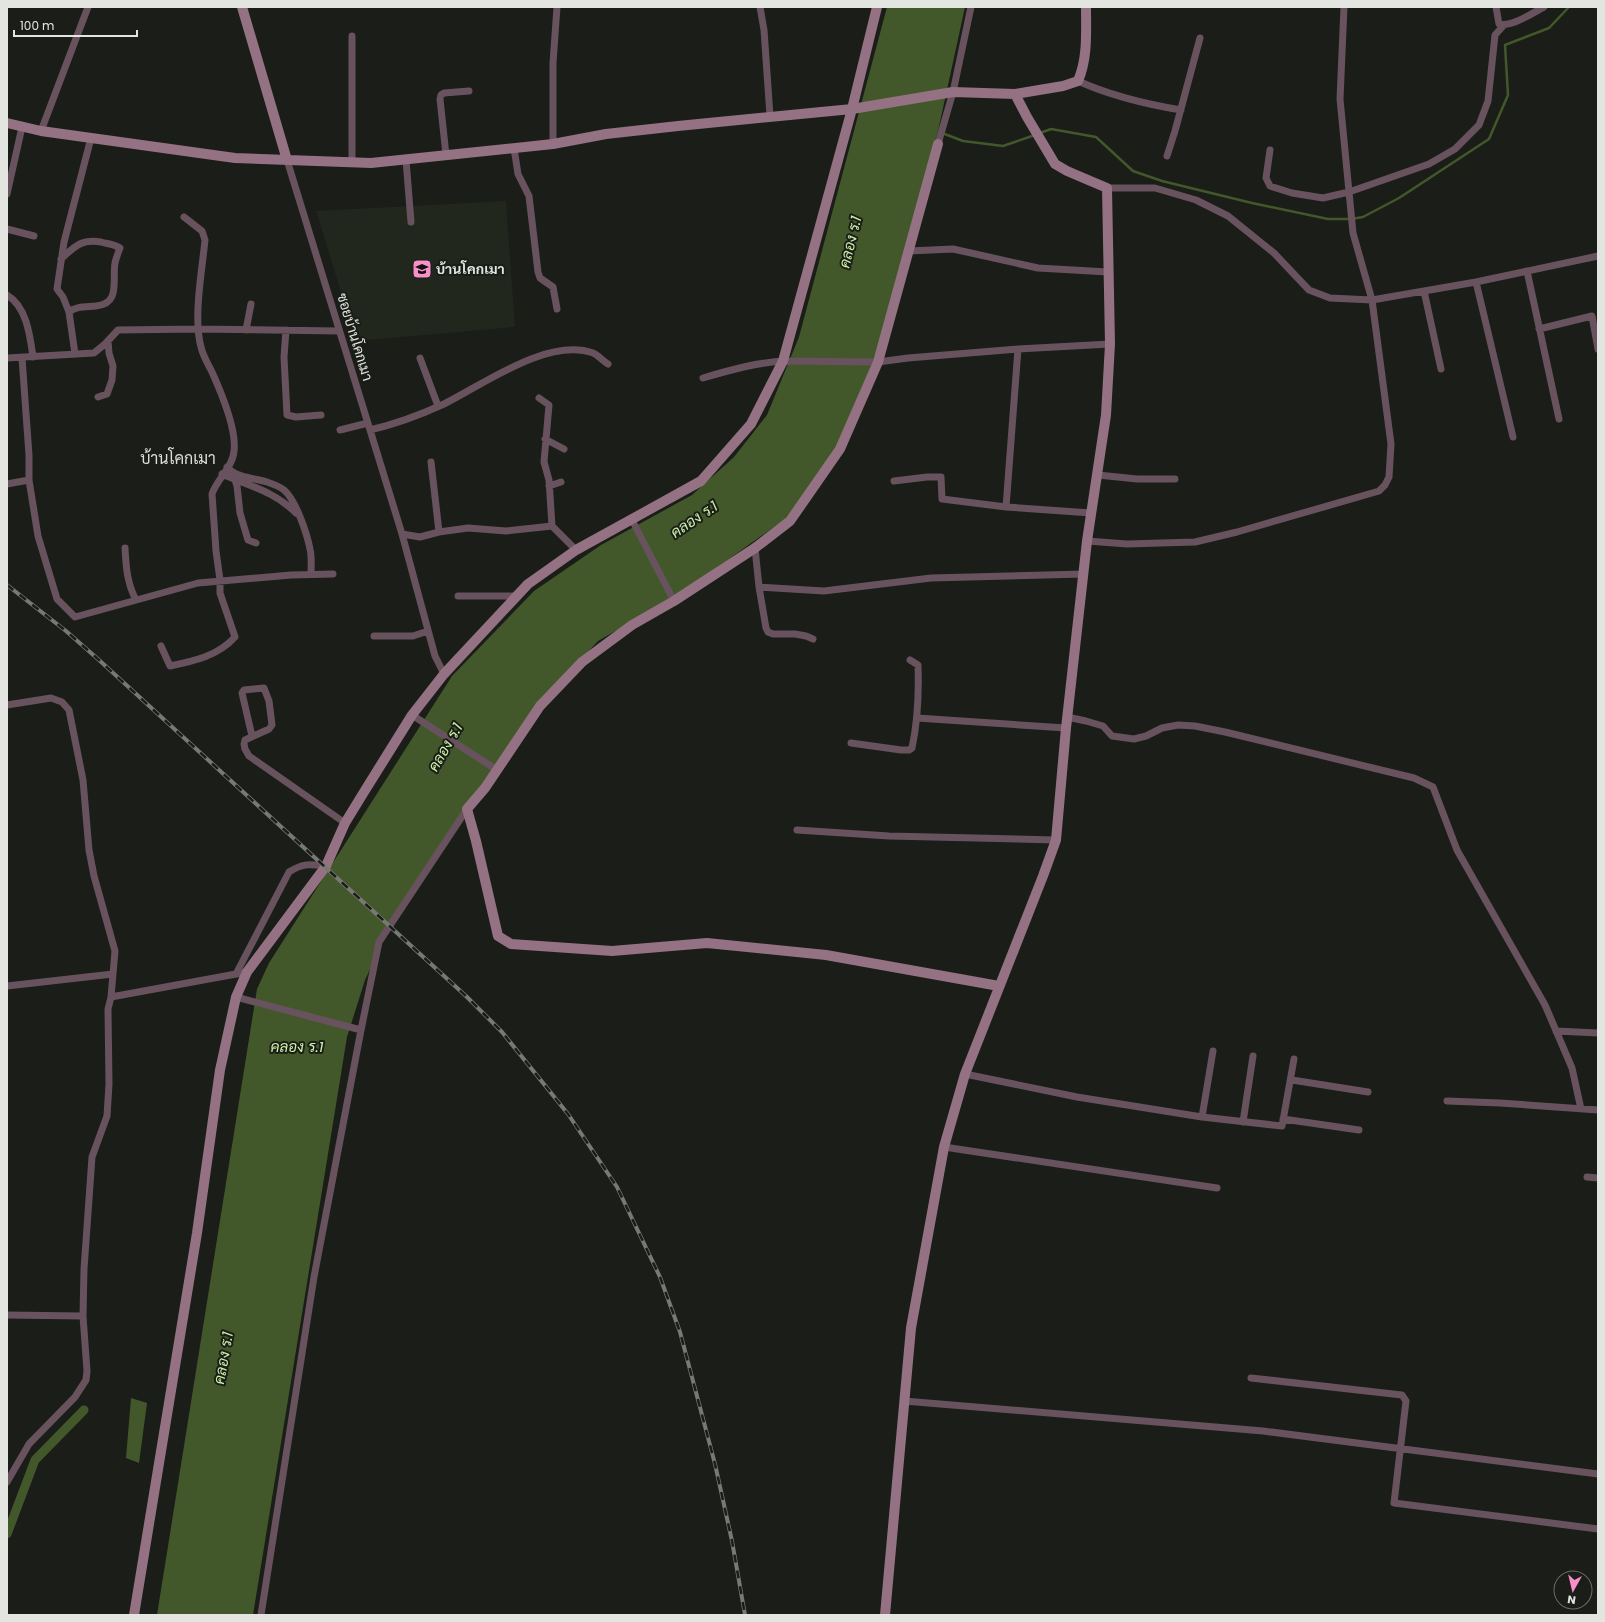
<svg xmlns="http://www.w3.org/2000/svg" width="1605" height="1622" font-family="Poppins,Sarabun,sans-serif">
<rect width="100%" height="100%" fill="#1a1d18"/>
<path fill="#22271d" d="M 506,201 L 515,327 L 356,341 L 316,211 Z"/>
<path fill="#43582a" d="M 887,7 L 965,7 L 938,131 L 876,355 L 836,448 L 788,517 L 678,595 L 598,641 L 532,712 L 384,939 L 365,980 L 347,1037 L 253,1615 L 157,1615 L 257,989 L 269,963 L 452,676 L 534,591 L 601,545 L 692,495 L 734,457 L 767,415 L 799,337 Z
M 131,1398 L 147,1403 L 139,1463 L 126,1458 Z"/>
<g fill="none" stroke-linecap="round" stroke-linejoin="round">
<path stroke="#43582a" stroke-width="2.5" d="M 942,133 L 963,141 L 1003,146 L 1035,135
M 1040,133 L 1051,129 L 1096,137 L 1133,171 L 1162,181 L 1252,203 L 1328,219 L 1351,219 L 1363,217 L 1399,198 L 1489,139 L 1508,95 L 1505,45 L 1549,28 L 1569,7"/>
<path stroke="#43582a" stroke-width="9" d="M 7,1534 L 35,1460 L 84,1410"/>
<path stroke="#68525d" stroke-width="7" d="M 760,7 L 764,30 L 770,116
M 1496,7 L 1499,24 C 1513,27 1532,13 1544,7
M 1078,81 C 1111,96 1145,104 1181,110
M 41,131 L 88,7
M 553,144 L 553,63 L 557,7
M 938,144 L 953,92 L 971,7
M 514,148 L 518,174 L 529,196 L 538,272 L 540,278 L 553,287 L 557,309
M 1270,150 L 1266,178 L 1270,186 L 1292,193 L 1323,198 L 1349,192 L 1429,164 L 1455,149 L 1479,125 L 1488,101 L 1495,35 L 1504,25
M 446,155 L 440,99 L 441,95 L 444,93 L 469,91
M 1167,156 L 1175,131 L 1200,38
M 287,160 L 402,534 L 435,656 L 444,674
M 406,160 L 411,222
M 352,162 L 352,36
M 1107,188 L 1155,188 L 1196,200 L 1228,216 L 1274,253 L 1309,290 L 1330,298 L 1372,300 L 1476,282 L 1598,256
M 7,194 L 22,127
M 7,229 L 34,236
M 909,251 L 953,249 L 1038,268 L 1108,272
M 61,259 C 75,246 81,239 101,242 C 108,244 114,244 120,248 C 118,253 116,258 115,263 C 112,280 121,304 96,306 C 86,307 76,306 69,312
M 1527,271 L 1559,419
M 1476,282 L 1513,437
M 1424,291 L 1441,369
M 7,295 C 27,307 30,336 33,357
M 1539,329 L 1592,316 L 1598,349
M 246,330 L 251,304
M 286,330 L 284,357 L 287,415 L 296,417 L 321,415
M 75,354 L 69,312 L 63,297 L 57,289 L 64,242 L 91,138
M 7,358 L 94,353 L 105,344 L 118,330 L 197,329 L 338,331
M 22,358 L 29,455 L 29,480 L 38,536 L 57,599 L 75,617 L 198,583 L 291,575 L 333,574
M 420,358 L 438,406
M 703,378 C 730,370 755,363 783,361 L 878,362 L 908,358 L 1018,349 L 1110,344
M 98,397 L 107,394 L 112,380 L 113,366 L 109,353 L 108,341
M 539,398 L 549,405 L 544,462 L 549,480 L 552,526
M 340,430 L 368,423
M 370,430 C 396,424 420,415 444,404 C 484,384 548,337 593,353 C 598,355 603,361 608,364
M 545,439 L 564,449
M 431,462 L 439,532
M 227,467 C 237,478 254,478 267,482 C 273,484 279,486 284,490 C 296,500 307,534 310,549 C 312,557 311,566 311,574
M 222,474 C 249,486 274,491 296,513
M 1098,475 L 1137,479 L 1175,479
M 235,480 L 237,486 L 240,513 L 248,540 L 256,543
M 894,481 L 927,477 L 941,477 L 942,499 L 1006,507 L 1091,513
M 7,484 L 29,480
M 549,486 L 561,482
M 1006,507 L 1018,349
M 632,520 L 674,601
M 402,534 L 420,537 L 439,532 L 468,528 L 506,531 L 552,526 L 576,550
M 1087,541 L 1127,544 L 1195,542 L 1237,532 L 1379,491 L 1385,485 L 1389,477 L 1391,444 L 1372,300 L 1353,233 L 1340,99 L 1344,7
M 125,548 C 126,567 127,583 136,600
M 755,548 L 759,587 L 824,591 L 931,578 L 1084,574
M 759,587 L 766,628 L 768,632 L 773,634 L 795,634 L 806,636 L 813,639
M 458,596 L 517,596
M 374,636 L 413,636 L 428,631
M 161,646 L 170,666 C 194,661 218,656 235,637 L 220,593 L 220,580 L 216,551 L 212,494 C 217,479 233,467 234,451 C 237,429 221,392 212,372 C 208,364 203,356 201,347 C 193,318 202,271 205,240 L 202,231 L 184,217
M 7,705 L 51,698 L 62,702 L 69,710 L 83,780 L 89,850 L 94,876 L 115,951 L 111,997
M 412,715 L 497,770
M 1067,717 L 1086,721 L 1103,726 L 1112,736 L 1134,739 L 1146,736 L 1162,728 L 1178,725 L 1195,726 L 1225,732 L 1414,778 L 1433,787 L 1457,850 L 1545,1005 L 1572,1068 L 1581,1109
M 917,718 L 1066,728
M 252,736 L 242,693 L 244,690 L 264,688 L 269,701 L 272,725 L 269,729 L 245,740 L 244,744 L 245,749 L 249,756 L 345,823
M 851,743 L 901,750 L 909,750 L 912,748 C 918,720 919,693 918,665 L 910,660
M 797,830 L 889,836 L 1056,840
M 236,974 L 289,872 C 303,863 310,864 326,866
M 7,986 L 113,974
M 236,997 L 361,1030
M 1556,1031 L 1598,1033
M 965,1074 L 1077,1097 L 1202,1117 L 1282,1126 L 1294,1059
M 1292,1080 L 1368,1092
M 1447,1101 L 1500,1103 L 1598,1110
M 1202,1117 L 1213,1051
M 1283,1119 L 1359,1130
M 1243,1122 L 1253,1056
M 944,1147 L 1217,1188
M 1587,1177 L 1598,1178
M 7,1315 L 83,1316
M 1251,1378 L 1402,1395 L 1406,1401 L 1394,1503 L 1598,1529
M 904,1401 L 1263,1431 L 1598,1474
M 7,1482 L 29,1444 L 75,1397 L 86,1380 L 87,1371 L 83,1316 L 84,1269 L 92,1157 L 107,1116 L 109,1084 L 108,1009 L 111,997 L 247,972
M 261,1615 L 314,1277 L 361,1030 L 379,942 L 467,809"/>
<path stroke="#947183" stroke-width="10" d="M 242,7 L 287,160
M 1015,94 L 1063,86 L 1078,81 C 1088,58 1086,32 1086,7
M 7,123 L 41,131 L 235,158 L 371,163 L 553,144 L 606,134 L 678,126 L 852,109 L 953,92 L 1015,94 L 1027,117 L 1055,164 L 1067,171 L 1107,188 L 1110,344 L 1106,415 L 1087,541 L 1066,728 L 1056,840 L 1043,876 L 965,1074 L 944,1147 L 911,1328 L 885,1615
M 938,144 L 878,362 L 840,449 L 790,521 L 755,548 L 674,601 L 632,625 L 582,662 L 540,706 L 485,788 L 467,809 L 476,841 L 498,936 L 511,944 L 612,951 L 707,943 L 826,955 L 999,986
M 134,1615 L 197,1233 L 220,1070 L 236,997 L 247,972 L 326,866 L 345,823 L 364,792 L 412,715 L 444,674 L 528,584 L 576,550 L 701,481 L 751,424 L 783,361 L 852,109 L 877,7"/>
<defs>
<path id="rail" d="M 7,585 L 66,631 L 99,660 L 467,997 L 502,1032 L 568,1114 L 617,1187 L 660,1277 L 680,1332 L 715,1464 L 732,1541 L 745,1615"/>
</defs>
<use href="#rail" stroke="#767974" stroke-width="4"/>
<use href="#rail" stroke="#1a1d18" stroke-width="2.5" stroke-dasharray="8" stroke-linecap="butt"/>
</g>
<defs>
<symbol id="school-square" viewBox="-11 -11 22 22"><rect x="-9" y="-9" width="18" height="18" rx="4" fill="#f98fc9" stroke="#1a1d18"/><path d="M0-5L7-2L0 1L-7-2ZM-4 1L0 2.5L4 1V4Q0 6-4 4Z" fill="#111"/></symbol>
</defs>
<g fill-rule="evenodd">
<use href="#school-square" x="411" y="258" width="22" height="22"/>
</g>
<g text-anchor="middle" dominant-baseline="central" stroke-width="4" stroke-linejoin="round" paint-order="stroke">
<g font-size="14" font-weight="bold" fill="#e3e5e1" stroke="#1a1d18" text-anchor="start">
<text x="436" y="269">บ้านโคกเมา</text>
</g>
<g font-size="14" fill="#e3e5e1" stroke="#1a1d18">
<text transform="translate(355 337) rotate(73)">ซอยบ้านโคกเมา</text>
</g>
<g font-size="15" font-style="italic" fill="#ccf1a7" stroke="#1a1d18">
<text transform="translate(850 242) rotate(-76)">คลอง ร.1</text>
<text transform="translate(694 519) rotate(-34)">คลอง ร.1</text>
<text transform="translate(445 747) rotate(-60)">คลอง ร.1</text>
<text x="297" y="1046">คลอง ร.1</text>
<text transform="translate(223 1358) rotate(-80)">คลอง ร.1</text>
</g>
<g font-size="16" fill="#dbdfd8" stroke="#1a1d18">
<text x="178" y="458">บ้านโคกเมา</text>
</g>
</g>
<rect width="1605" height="1622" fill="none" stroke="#e3e5e1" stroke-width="16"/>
<g transform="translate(1573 1590) rotate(188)"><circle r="19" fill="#1a1d18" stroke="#6a6d68"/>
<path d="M0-3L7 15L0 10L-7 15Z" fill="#f98fc9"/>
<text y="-6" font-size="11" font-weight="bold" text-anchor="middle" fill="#e3e5e1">N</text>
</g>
<path d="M14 30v6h123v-6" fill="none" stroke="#e3e5e1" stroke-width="2"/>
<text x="20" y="30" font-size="12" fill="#e3e5e1" stroke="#1a1d18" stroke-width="3" paint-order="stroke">100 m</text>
</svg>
